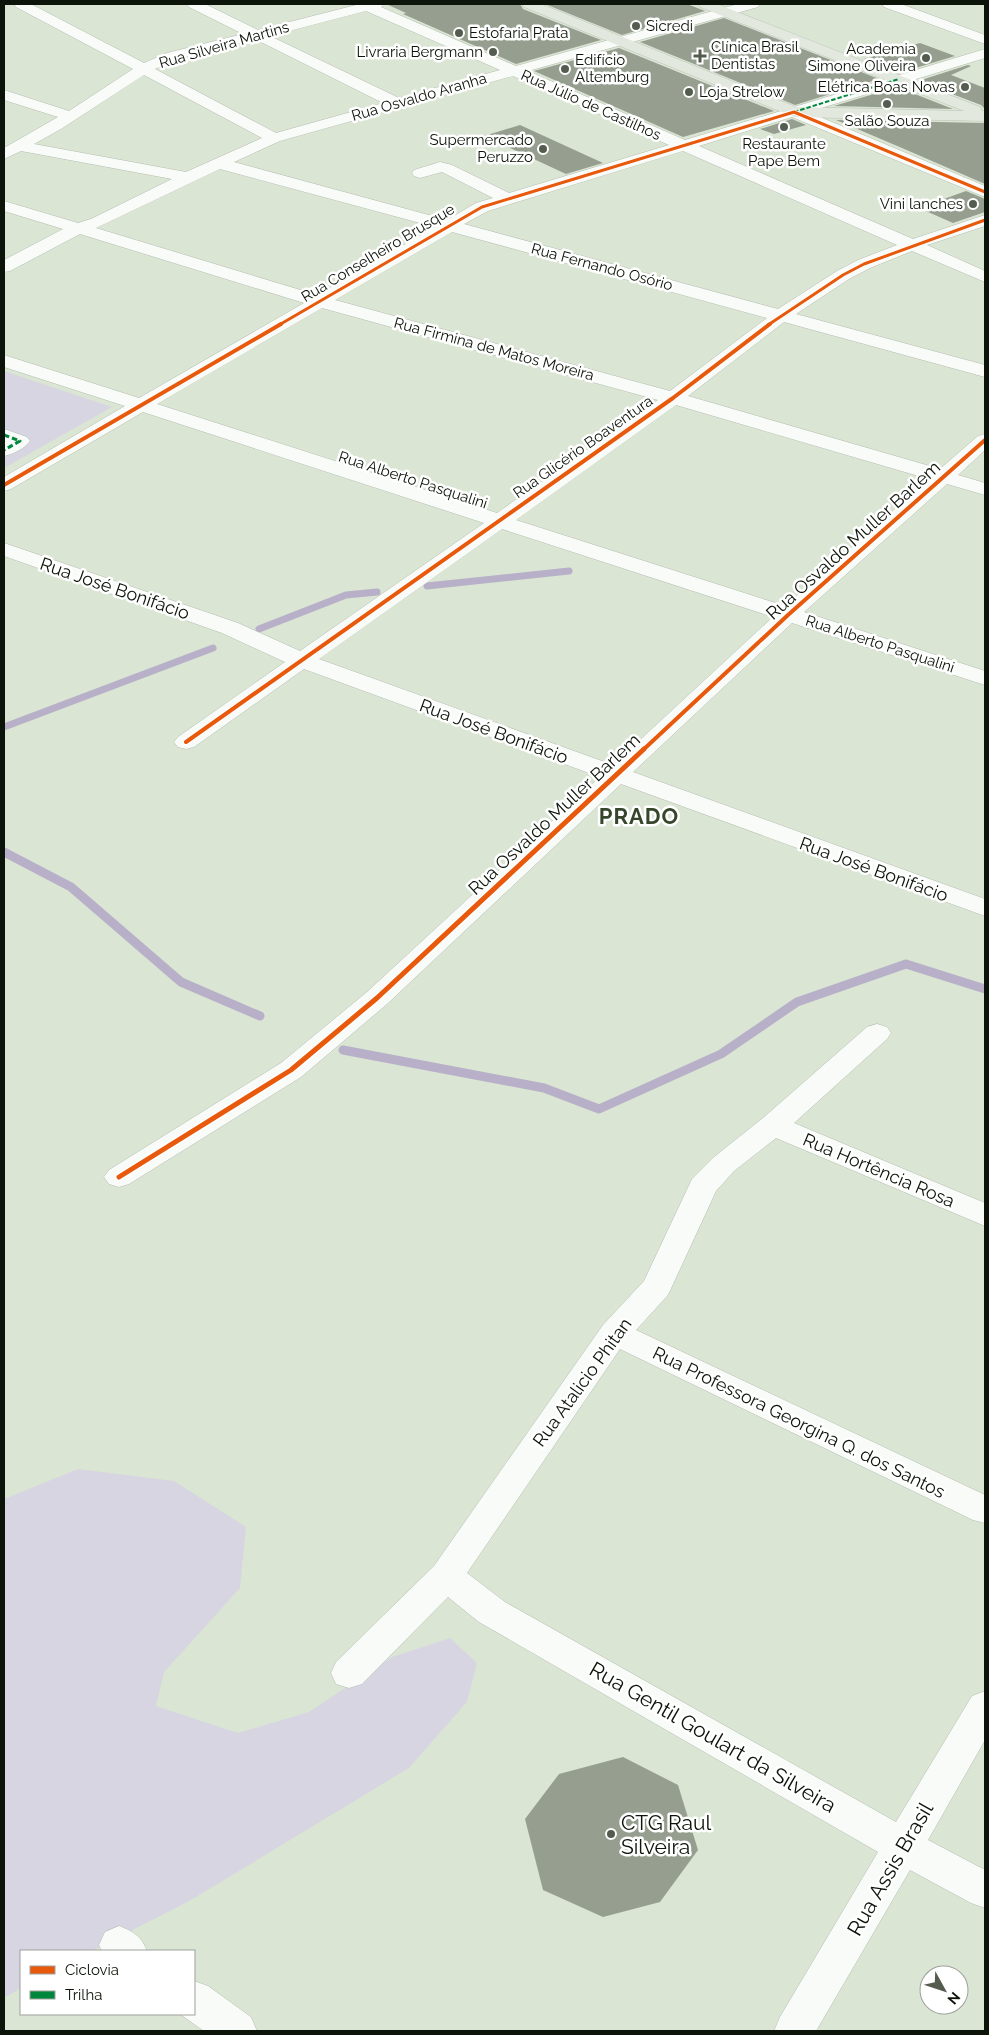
<svg xmlns="http://www.w3.org/2000/svg" width="989" height="2035" font-family="Raleway,sans-serif">
<rect width="100%" height="100%" fill="#dae5d4"/>
<path fill="#d8d5e2" d="M 4,371 L 112,407 L 4,468 Z
M 78,1469 L 174,1481 L 246,1527 L 240,1588 L 164,1672 L 156,1706 L 238,1733 L 309,1712 L 392,1657 L 450,1638 L 477,1663 L 467,1702 L 409,1768 L 191,1900 L 92,1951 L 21,1951 L 21,1988 L 4,1998 L 4,1499 Z"/>
<g fill="none" stroke-linecap="round" stroke-linejoin="round">
<path stroke="#b8b0c8" stroke-width="7" d="M 427,586 L 569,571
M 259,629 L 346,595 L 377,592
M 4,727 L 213,648"/>
<path stroke="#b8b0c8" stroke-width="9" d="M 4,852 L 71,887 L 181,982 L 260,1016
M 343,1050 L 544,1088 L 599,1109 L 721,1054 L 797,1002 L 906,964 L 985,989"/>
</g>
<path fill="#969e90" d="M 386,4 L 520,4 L 523,9 L 601,40 L 516,64 L 403,14 L 406,13 Z
M 545,4 L 687,4 L 705,11 L 622,35 Z
M 724,18 L 879,79 L 795,105 L 640,42 Z
M 920,43 L 955,56 L 899,73 L 864,59 Z
M 619,48 L 774,111 L 683,137 L 534,71 Z
M 968,65 L 971,66 L 951,75 L 985,88 L 985,109 L 981,105 L 918,81 Z
M 897,87 L 953,109 L 834,106 Z
M 792,119 L 806,125 L 774,134 L 760,129 Z
M 836,120 L 985,123 L 985,184 L 902,148 Z
M 520,125 L 603,163 L 566,174 L 484,136 Z
M 966,191 L 985,199 L 985,212 L 953,223 L 919,208 Z
M 623,1757 L 678,1785 L 698,1850 L 660,1902 L 603,1917 L 543,1890 L 525,1819 L 559,1774 Z"/>
<g fill="none" stroke-linecap="round" stroke-linejoin="round">
<defs>
<path id="minor" d="M 14,4 L 31,4 L 144,63 L 167,53 L 243,34 L 189,7 L 187,4 L 205,4 L 258,30 L 356,5 L 355,4 L 384,4 L 381,7 L 516,66 L 738,4 L 760,4 L 758,7 L 528,71 L 685,140 L 985,49 L 985,58 L 808,112 L 985,186 L 985,197 L 792,117 L 699,146 L 913,239 L 985,215 L 985,226 L 927,245 L 985,271 L 985,282 L 912,251 L 870,268 L 849,279 L 796,314 L 985,365 L 985,377 L 784,322 L 688,396 L 940,469 L 978,436 L 985,434 L 985,450 L 958,475 L 985,483 L 985,495 L 947,484 L 804,612 L 985,671 L 985,685 L 792,623 L 633,772 L 985,899 L 985,916 L 621,784 L 387,1004 L 301,1077 L 129,1184 L 119,1187 L 109,1184 L 104,1177 L 109,1170 L 281,1063 L 367,992 L 600,777 L 304,669 L 194,747 L 186,749 L 178,747 L 174,742 L 178,737 L 285,662 L 222,633 L 4,556 L 4,543 L 238,623 L 300,651 L 484,523 L 143,412 L 11,489 L 4,491 L 4,477 L 125,406 L 4,367 L 4,355 L 139,398 L 304,303 L 80,234 L 10,271 L 4,272 L 4,260 L 63,229 L 4,211 L 4,201 L 78,223 L 91,219 L 172,179 L 21,151 L 4,159 L 4,148 L 58,117 L 4,100 L 4,90 L 69,111 L 133,69 L 16,7 ZM 366,11 L 500,70 L 399,98 L 270,36 ZM 255,39 L 383,103 L 276,133 L 155,69 L 177,59 ZM 144,75 L 262,138 L 186,172 L 34,144 L 61,129 ZM 513,76 L 669,145 L 509,193 L 452,165 L 440,162 L 414,170 L 412,173 L 414,176 L 420,178 L 442,172 L 493,198 L 476,203 L 447,220 L 234,162 L 280,141 ZM 683,151 L 897,245 L 858,260 L 837,271 L 778,309 L 464,224 L 488,211 ZM 220,169 L 435,227 L 317,295 L 96,228 ZM 452,232 L 767,318 L 670,391 L 335,300 ZM 322,308 L 658,400 L 497,513 L 157,404 ZM 676,405 L 929,479 L 785,606 L 516,520 ZM 502,529 L 773,617 L 613,765 L 319,659 Z
M 882,4 L 901,4 L 985,35 L 985,44 L 884,7 Z
M 4,429 L 27,437 L 30,441 C 24,449 13,454 4,456 Z
M 877,1024 L 887,1027 L 891,1033 L 887,1039 L 794,1123 L 985,1203 L 985,1226 L 776,1138 L 734,1171 L 716,1191 L 668,1295 L 636,1330 L 985,1495 L 985,1523 L 973,1520 L 620,1349 L 467,1573 L 505,1602 L 896,1822 L 972,1696 L 985,1691 L 985,1740 L 928,1840 L 985,1870 L 985,1908 L 971,1903 L 910,1870 L 816,2031 L 774,2031 L 780,2017 L 878,1852 L 479,1622 L 448,1597 L 362,1684 L 349,1688 L 336,1684 L 331,1673 L 336,1662 L 434,1566 L 603,1325 L 644,1281 L 692,1179 L 714,1157 L 763,1118 L 867,1027 Z
M 119,1926 C 134,1932 141,1936 147,1951 L 102,1951 L 99,1945 L 105,1932 Z
M 194,1981 L 208,1986 L 251,2017 L 257,2031 L 204,2031 L 180,2014 L 194,2014 Z"/>
<path id="major" d="M 522,4 L 541,4 L 796,107 L 964,111 L 700,7 L 698,4 L 717,4 L 980,107 L 982,111 L 985,111 L 985,121 L 794,117 L 524,7 Z"/>
</defs>
<use href="#minor" stroke="#b5bdb0" stroke-width="1"/>
<use href="#major" stroke="#bcc2ba" stroke-width="1"/>
<use href="#minor" fill="#f9fbf9" fill-rule="evenodd"/>
<use href="#major" fill="#e2e8de" fill-rule="evenodd"/>
<path stroke="#00873e" stroke-width="2" stroke-dasharray="4.5 2" stroke-linecap="butt" d="M 794,112 L 899,79"/>
<path stroke="#00873e" stroke-width="3" stroke-dasharray="5.5 3" stroke-linecap="butt" d="M 4,435 L 20,441 L 4,450"/>
<defs>
<path id="cycleway-far2" d="M 279,325 L 482,207 L 794,112 L 985,192
M 768,325 L 843,275 L 864,264 L 985,220"/>
<path id="cycleway-far1" d="M 4,485 L 281,324
M 186,742 L 673,398 L 770,324
M 643,750 L 788,615 L 985,440"/>
<path id="cycleway" d="M 119,1177 L 291,1070 L 377,998 L 644,749"/>
</defs>
<use href="#cycleway-far2" stroke="#fff" stroke-width="5"/>
<use href="#cycleway-far1" stroke="#fff" stroke-width="6"/>
<use href="#cycleway" stroke="#fff" stroke-width="8"/>
<use href="#cycleway-far2" stroke="#e8590c" stroke-width="3"/>
<use href="#cycleway-far1" stroke="#e8590c" stroke-width="4"/>
<use href="#cycleway" stroke="#e8590c" stroke-width="5"/>
</g>
<g fill="#545c4f" stroke="#fff" stroke-width="2">
<circle cx="636" cy="26" r="5"/>
<circle cx="459" cy="33" r="5"/>
<circle cx="493" cy="52" r="5"/>
<path d="M697.5 48.5h5v5h5v5h-5v5h-5v-5h-5v-5h5z"/>
<circle cx="926" cy="58" r="5"/>
<circle cx="565" cy="69" r="5"/>
<circle cx="965" cy="87" r="5"/>
<circle cx="689" cy="92" r="5"/>
<circle cx="887" cy="104" r="5"/>
<circle cx="784" cy="127" r="5"/>
<circle cx="543" cy="149" r="5"/>
<circle cx="973" cy="204" r="5"/>
<circle cx="611" cy="1834" r="5"/>
</g>
<g text-anchor="middle" dominant-baseline="central" stroke-width="5" stroke-linejoin="round" paint-order="stroke">
<g font-size="15" fill="#0c1308" stroke="#fff" text-anchor="start">
<text x="646" y="26">Sicredi</text>
<text x="469" y="33">Estofaria Prata</text>
<text x="711" y="47">Clínica Brasil<tspan x="711" dy="17">Dentistas</tspan></text>
<text x="916" y="49" text-anchor="end">Academia<tspan x="916" dy="17">Simone Oliveira</tspan></text>
<text x="483" y="52" text-anchor="end">Livraria Bergmann</text>
<text x="575" y="60">Edifício<tspan x="575" dy="17">Altemburg</tspan></text>
<text x="955" y="87" text-anchor="end">Elétrica Boas Novas</text>
<text x="699" y="92">Loja Strelow</text>
<text x="887" y="121" text-anchor="middle">Salão Souza</text>
<text x="533" y="140" text-anchor="end">Supermercado<tspan x="533" dy="17">Peruzzo</tspan></text>
<text x="784" y="144" text-anchor="middle">Restaurante<tspan x="784" dy="17">Pape Bem</tspan></text>
<text x="963" y="204" text-anchor="end">Vini lanches</text>
</g>
<g font-size="15" fill="#0c1308" stroke="#fff">
<text transform="translate(224 45) rotate(-16)">Rua Silveira Martins</text>
<text transform="translate(419 97) rotate(-16)">Rua Osvaldo Aranha</text>
<text transform="translate(591 105) rotate(24)">Rua Júlio de Castilhos</text>
<text transform="translate(378 253) rotate(-31)">Rua Conselheiro Brusque</text>
<text transform="translate(602 267) rotate(15)">Rua Fernando Osório</text>
<text transform="translate(494 349) rotate(15)">Rua Firmina de Matos Moreira</text>
<text transform="translate(583 447) rotate(-35)">Rua Glicério Boaventura</text>
<text transform="translate(413 480) rotate(18)">Rua Alberto Pasqualini</text>
<text transform="translate(880 644) rotate(18)">Rua Alberto Pasqualini</text>
</g>
<g font-size="18" fill="#0c1308" stroke="#fff">
<text transform="translate(853 540) rotate(-42)">Rua Osvaldo Muller Barlem</text>
<text transform="translate(115 588) rotate(19)">Rua José Bonifácio</text>
<text transform="translate(494 731) rotate(20)">Rua José Bonifácio</text>
<text transform="translate(554 814) rotate(-43)">Rua Osvaldo Muller Barlem</text>
<text transform="translate(874 869) rotate(20)">Rua José Bonifácio</text>
<text transform="translate(879 1170) rotate(23)">Rua Hortência Rosa</text>
<text transform="translate(582 1382) rotate(-54)">Rua Atalicio Phitan</text>
<text transform="translate(799 1422) rotate(26)">Rua Professora Georgina Q. dos Santos</text>
</g>
<g font-size="21" fill="#0c1308" stroke="#fff">
<text transform="translate(713 1737) rotate(30)">Rua Gentil Goulart da Silveira</text>
<text transform="translate(890 1869) rotate(-60)">Rua Assis Brasil</text>
</g>
<g font-size="21" fill="#0c1308" stroke="#fff" text-anchor="start">
<text x="621" y="1822">CTG Raul<tspan x="621" dy="24">Silveira</tspan></text>
</g>
<g font-size="22" font-weight="bold" letter-spacing="1" fill="#36462b" stroke="#fff">
<text x="639" y="816">PRADO</text>
</g>
</g>
<rect width="989" height="2035" fill="none" stroke="#0c1308" stroke-width="10"/>
<rect x="20" y="1950" width="175" height="65" fill="#ffffff" stroke="#9ea19c"/>
<rect x="30" y="1966" width="25" height="8" fill="#e8590c" stroke="#9ea19c"/>
<text x="65" y="1975" font-size="15" fill="#0c1308">Ciclovia</text>
<rect x="30" y="1991" width="25" height="8" fill="#00873e" stroke="#9ea19c"/>
<text x="65" y="2000" font-size="15" fill="#0c1308">Trilha</text>
<g transform="translate(944 1990) rotate(130)"><circle r="24" fill="#ffffff" stroke="#9ea19c"/>
<path d="M0-4L9 19L0 12L-9 19Z" fill="#545c4f"/>
<text y="-8" font-size="14" font-weight="bold" text-anchor="middle" fill="#0c1308">N</text>
</g>
</svg>
